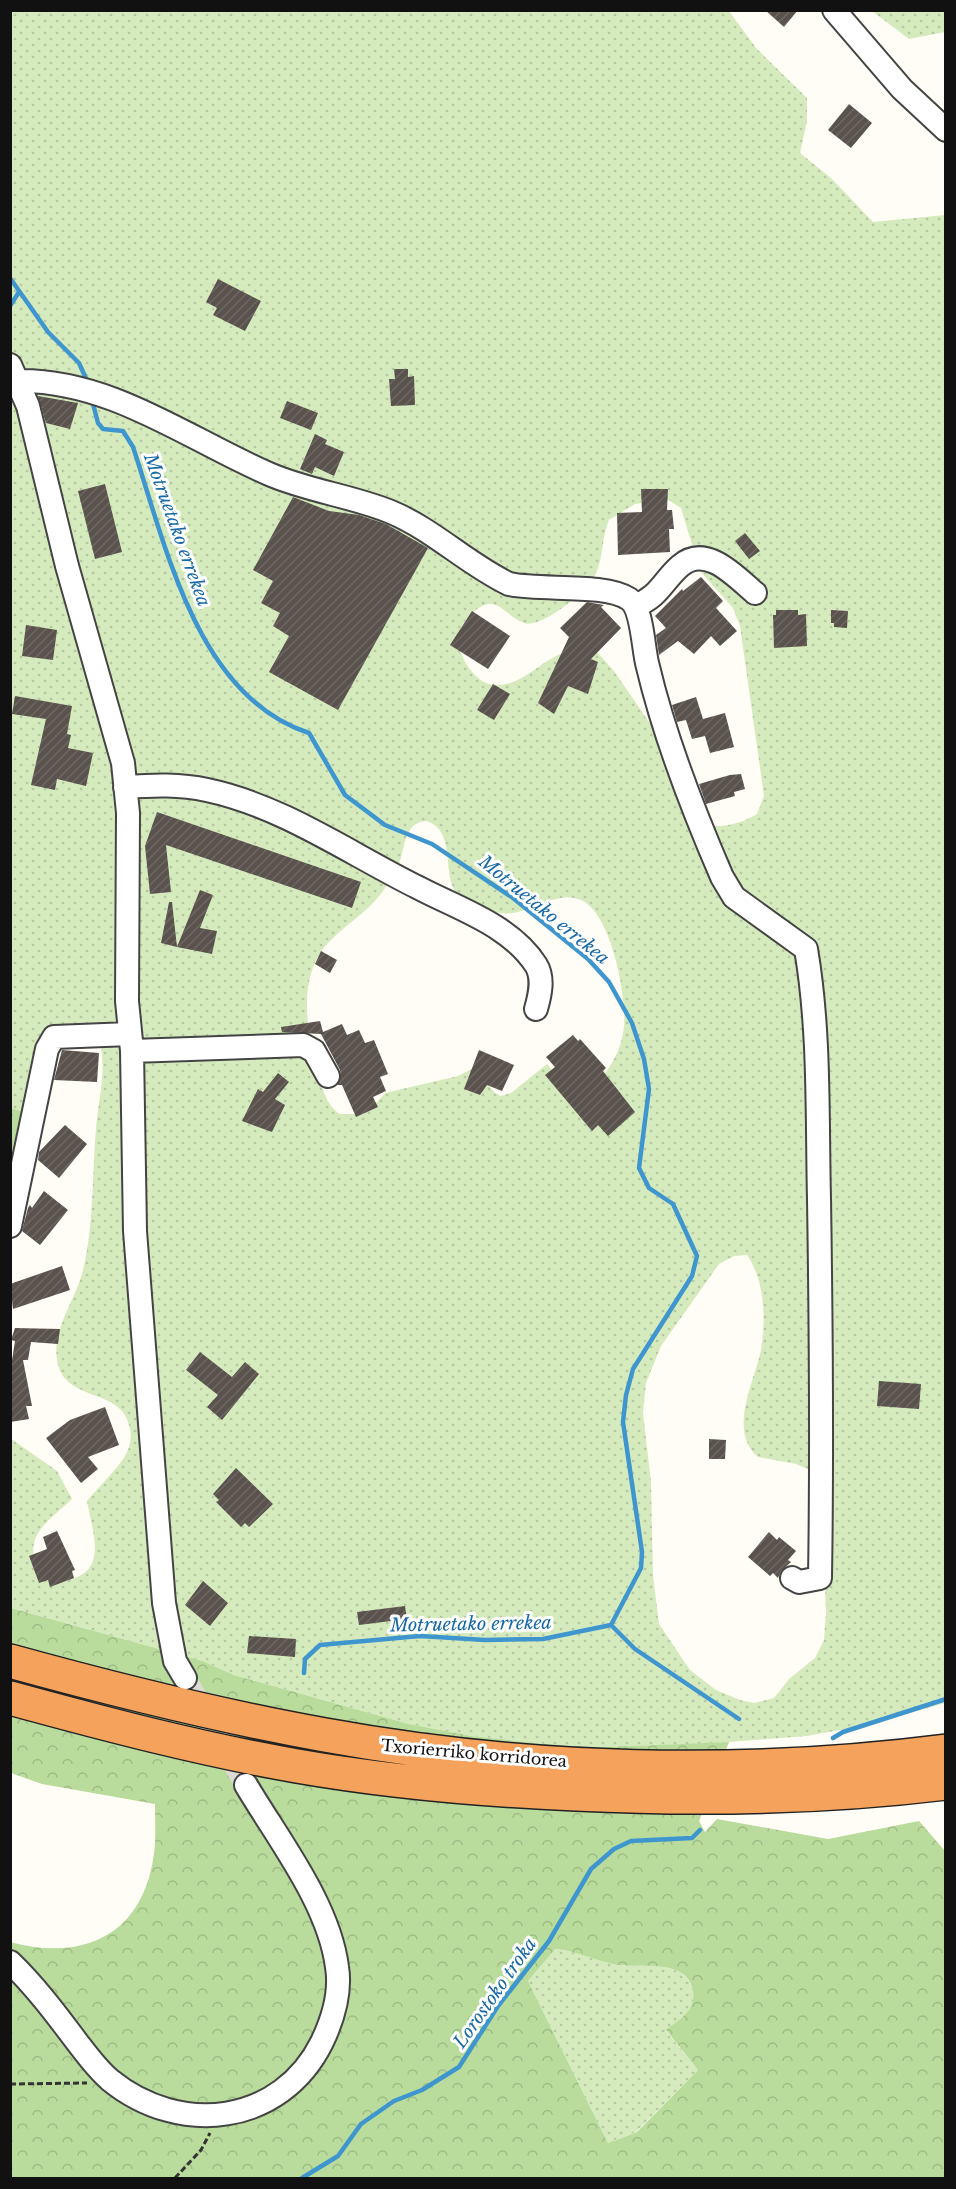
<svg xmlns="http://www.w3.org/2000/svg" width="956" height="2189" font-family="'Libre Baskerville',serif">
<defs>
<pattern id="grass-dots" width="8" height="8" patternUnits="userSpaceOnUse" patternTransform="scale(1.5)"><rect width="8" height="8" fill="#d5ebbd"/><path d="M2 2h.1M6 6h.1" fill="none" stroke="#b6c8a1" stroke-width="1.8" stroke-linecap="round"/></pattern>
<pattern id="forest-crowns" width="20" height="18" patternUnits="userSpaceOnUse" patternTransform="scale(1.5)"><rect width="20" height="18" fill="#b9dc9c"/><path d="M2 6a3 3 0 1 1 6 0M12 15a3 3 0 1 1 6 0" fill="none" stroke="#9ebc85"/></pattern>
<pattern id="building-hatch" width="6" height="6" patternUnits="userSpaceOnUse" patternTransform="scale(1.5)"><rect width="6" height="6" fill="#5a524d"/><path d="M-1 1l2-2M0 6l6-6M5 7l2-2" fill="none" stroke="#6d6662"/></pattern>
</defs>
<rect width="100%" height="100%" fill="#fffdf5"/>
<path fill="url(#grass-dots)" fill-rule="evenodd" d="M 11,11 L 729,11 L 756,48 L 807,98 L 807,121 L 800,153 L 832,179 L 873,222 L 945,215 L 945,1703 L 872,1724 L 807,1736 L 716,1743 L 583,1748 L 472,1736 L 409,1724 L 234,1675 L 203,1661 L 11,1608 L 10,1438 L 57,1471 L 72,1499 C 54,1517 26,1532 35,1561 L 66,1580 C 110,1573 92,1532 87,1501 C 99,1486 115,1472 125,1456 C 130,1448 132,1438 130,1429 C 124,1386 63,1404 57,1360 C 52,1329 76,1299 83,1270 C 94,1225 92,1175 96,1129 C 98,1101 107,1071 100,1043 L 58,1041 L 33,1115 L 11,1108 ZM 667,499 L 681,508 L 700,571 L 733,608 L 740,626 L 764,796 L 757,814 C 743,823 726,827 709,826 L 664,744 L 614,671 L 597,652 C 588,651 577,649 569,651 C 543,657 523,687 495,685 C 474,684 456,654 459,635 C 460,625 469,615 477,609 C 498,594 506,617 524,623 C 541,629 586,592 594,577 C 604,560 601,538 609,520 L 635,504 ZM 426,821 C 459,831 439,878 460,897 C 466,901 475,904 481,907 C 524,928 543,890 578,899 C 611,908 627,997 624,1027 C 622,1044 616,1059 605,1073 L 612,1091 L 566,1088 L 547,1064 L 511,1093 L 501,1096 L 495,1093 L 474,1068 L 458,1076 L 385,1093 L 371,1109 L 355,1114 L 340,1114 C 324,1104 321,1082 316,1065 C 306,1028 298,973 329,942 C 344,926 366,913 380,895 C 386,887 392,877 397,868 C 406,853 401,823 426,821 ZM 747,1255 C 765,1281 766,1319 761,1350 C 755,1380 727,1432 758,1457 L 796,1464 L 810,1470 L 822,1501 L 826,1613 L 824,1640 L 815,1658 L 789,1679 L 774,1698 L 754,1703 L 740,1700 L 716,1690 L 690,1670 L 659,1624 L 653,1576 L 651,1482 L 643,1413 L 646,1383 L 661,1346 L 719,1264 L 734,1256 Z
M 872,11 L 945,11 L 945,32 L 909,39 Z
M 554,1949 C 577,1951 595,1961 617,1965 C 640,1968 687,1958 693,1991 C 696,2011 680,2020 666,2031 L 698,2070 L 636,2132 L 608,2143 L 528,1981 Z"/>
<path fill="url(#forest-crowns)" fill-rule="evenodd" d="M 11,1108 L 33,1115 L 11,1216 Z
M 11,1608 L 203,1661 L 234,1675 L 409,1724 L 472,1736 L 583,1748 L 729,1742 L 699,1821 L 705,1832 L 717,1819 L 828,1839 L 919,1821 L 945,1851 L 945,2178 L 11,2178 L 10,1942 C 84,1962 143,1935 154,1854 C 156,1838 155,1821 155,1804 L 42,1784 L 11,1773 ZM 555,1949 C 577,1951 595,1961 617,1965 C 640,1968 688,1958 693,1991 C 696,2011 679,2020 666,2030 L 698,2070 L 637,2132 L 608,2143 L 528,1981 Z"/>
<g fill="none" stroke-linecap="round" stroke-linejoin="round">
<path stroke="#3f96cf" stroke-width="4.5" d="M 10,278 L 48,332 L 79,363 L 88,383
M 10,306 L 19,292
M 92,400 L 98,423 L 103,429 L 123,431 L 133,447 C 166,546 197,697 309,733 L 345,795 L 385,825 L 432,844 L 513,898 L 588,959 L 609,982 L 632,1023 L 644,1059 L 649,1089 L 639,1168 L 649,1188 L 673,1204 L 697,1256 L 692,1276 L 633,1369 L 626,1395 L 623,1422 L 642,1552 L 641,1568 L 611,1625 L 543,1639 L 485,1640 L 420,1636 L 320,1645 L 305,1659 L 304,1673
M 611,1625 L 635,1649 L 739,1719
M 833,1738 L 843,1732 L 946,1699
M 302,2178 L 338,2156 L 361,2124 L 394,2101 L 422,2090 L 459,2067 L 498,2006 L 549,1941 L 591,1869 L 614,1849 L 631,1841 L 692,1838 L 700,1830"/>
</g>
<path fill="url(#building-hatch)" d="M 765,10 L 798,10 L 784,27 Z
M 849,104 L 872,123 L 851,148 L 828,130 Z
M 218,279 L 261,301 L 245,331 L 213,315 L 217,308 L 206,302 Z
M 394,369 L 408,369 L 408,377 L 414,376 L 415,405 L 391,406 L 389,379 L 395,379 Z
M 38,396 L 78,403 L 70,429 L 46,423 Z
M 287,401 L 318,413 L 311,430 L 280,418 Z
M 315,434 L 327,440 L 325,444 L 344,452 L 334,476 L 315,467 L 312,474 L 300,469 Z
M 105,484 L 122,552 L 95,559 L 78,491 Z
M 641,489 L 668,489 L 667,510 L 672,510 L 674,529 L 669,529 L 670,552 L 618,555 L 617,513 L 642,512 Z
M 293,497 L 329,511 L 359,515 L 386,524 L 428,548 L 338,710 L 269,672 L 289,636 L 273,626 L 280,613 L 261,603 L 273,581 L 253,570 Z
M 745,533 L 760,551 L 749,559 L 735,541 Z
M 701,577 L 723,601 L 716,608 L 737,631 L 720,646 L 711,636 L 694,654 L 678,641 L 659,655 L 656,635 L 666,628 L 655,616 L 682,589 L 683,591 Z
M 587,602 L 604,605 L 601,607 L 621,628 L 591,659 L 598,662 L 588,694 L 568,686 L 554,714 L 538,703 L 569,637 L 560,628 Z
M 776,610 L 798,610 L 798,615 L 806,614 L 807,646 L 774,648 L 773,615 L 776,615 Z
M 831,610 L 848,611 L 847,628 L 834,627 L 834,623 L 831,623 Z
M 472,611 L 510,636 L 488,669 L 450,645 Z
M 26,625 L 57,630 L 53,660 L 22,656 Z
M 493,684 L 510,694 L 494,720 L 477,710 Z
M 15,696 L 72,706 L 67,734 L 71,735 L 68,748 L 93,753 L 86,786 L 57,779 L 55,790 L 31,785 L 46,719 L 12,714 Z
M 696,697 L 703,719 L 725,713 L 734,747 L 710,753 L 705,736 L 692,739 L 686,720 L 677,722 L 672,705 Z
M 741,774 L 745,789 L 734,792 L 735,796 L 706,804 L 699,784 L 730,775 Z
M 157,812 L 361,882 L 352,908 L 166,845 L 171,892 L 150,894 L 145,846 Z
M 200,890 L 213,895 L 200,928 L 217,931 L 212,954 L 177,947 Z
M 169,902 L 172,902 L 177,947 L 161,943 Z
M 321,951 L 337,960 L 330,973 L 315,964 Z
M 320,1021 L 323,1032 L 342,1024 L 347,1035 L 359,1030 L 365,1043 L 374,1040 L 388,1074 L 380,1077 L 386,1091 L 373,1097 L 378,1107 L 356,1117 L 342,1085 L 337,1085 L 341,1077 L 340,1070 L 321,1034 L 282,1032 L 281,1027 Z
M 573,1035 L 578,1041 L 580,1039 L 606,1068 L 603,1071 L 635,1112 L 608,1136 L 598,1125 L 592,1131 L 545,1075 L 555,1067 L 546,1057 Z
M 62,1050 L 99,1053 L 97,1082 L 54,1080 Z
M 479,1050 L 514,1065 L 502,1091 L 487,1085 L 480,1095 L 464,1089 Z
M 278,1073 L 289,1082 L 275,1099 L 285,1105 L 272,1132 L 242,1121 L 258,1089 L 263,1092 Z
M 65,1125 L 87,1144 L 59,1178 L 38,1160 L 39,1152 Z
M 44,1191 L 68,1210 L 40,1245 L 22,1231 L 28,1208 L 30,1205 L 32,1208 Z
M 62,1266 L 70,1290 L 13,1309 L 10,1284 Z
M 15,1328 L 60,1329 L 58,1344 L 31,1342 L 28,1360 L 23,1360 L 32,1406 L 26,1406 L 29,1419 L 10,1422 L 10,1373 L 15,1341 L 11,1340 Z
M 200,1352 L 232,1377 L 245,1362 L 259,1374 L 222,1420 L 207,1407 L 218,1395 L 186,1370 Z
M 879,1381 L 921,1384 L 919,1409 L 877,1406 Z
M 105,1407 L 119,1445 L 88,1457 L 98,1469 L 81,1483 L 46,1438 L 70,1420 Z
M 709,1439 L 726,1440 L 725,1459 L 709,1459 Z
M 236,1468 L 273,1504 L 249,1527 L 245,1523 L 241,1527 L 216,1502 L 219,1500 L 213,1494 Z
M 57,1531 L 75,1570 L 72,1571 L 74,1578 L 50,1587 L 48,1580 L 39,1583 L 29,1556 L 47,1549 L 43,1537 Z
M 769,1532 L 777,1540 L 779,1537 L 796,1551 L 788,1560 L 791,1562 L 781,1571 L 778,1578 L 773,1573 L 770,1576 L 748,1557 Z
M 203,1581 L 228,1603 L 210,1626 L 185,1605 Z
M 405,1606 L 407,1619 L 359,1625 L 357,1612 Z
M 249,1636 L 296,1639 L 295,1657 L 247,1653 Z"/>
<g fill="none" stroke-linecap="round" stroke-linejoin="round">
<path stroke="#dbdad3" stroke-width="22" stroke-dasharray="22 11" stroke-linecap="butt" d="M 185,1678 L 246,1785"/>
<defs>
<path id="minor" d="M 834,10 L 902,89 L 946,130
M 10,365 L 28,406 L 67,566 L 123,763 L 128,813 L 127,1001 L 132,1051 L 135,1231 L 164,1603 L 175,1661 L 185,1678
M 19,381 C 111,380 188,439 269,474 C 308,491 352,496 391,512 C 434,530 467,564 509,584 C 541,591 605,583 629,599 C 643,608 643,651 648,667 C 665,739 693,810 722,877 L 734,897 L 806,949 C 820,1031 817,1116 819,1199 C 821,1326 822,1452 820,1578 L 799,1582 L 792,1578
M 635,606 C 660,596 662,582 680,566 C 706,543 736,577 755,593
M 125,787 C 154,785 180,784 207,790 C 283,806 350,854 419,888 C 459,909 510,925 536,965 C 544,978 540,995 536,1009
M 132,1051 L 303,1045 L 314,1051 L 328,1076
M 10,1226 L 47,1049 L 54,1037 L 130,1034
M 10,1962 C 35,1986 56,2014 77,2042 C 87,2055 97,2069 110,2080 C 180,2137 281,2125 322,2042 C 333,2019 341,1992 337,1967 C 329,1904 278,1839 246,1785"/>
<path id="highway" d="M 10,1661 C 115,1690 219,1716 325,1735 C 527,1772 742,1777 946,1751
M 10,1698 C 105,1724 200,1749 297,1766 C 389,1782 482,1790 576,1794 C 699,1800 823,1798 946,1783"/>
</defs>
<use href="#minor" stroke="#444" stroke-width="26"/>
<use href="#highway" stroke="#222" stroke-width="36"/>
<path stroke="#333" stroke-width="3" stroke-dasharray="6 3" stroke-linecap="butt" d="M 10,2084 L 87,2083
M 175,2178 L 201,2150 L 210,2133"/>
<use href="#minor" stroke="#fff" stroke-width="22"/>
<use href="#highway" stroke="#f5a25d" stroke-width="33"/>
</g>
<g text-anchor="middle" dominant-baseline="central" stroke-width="6" stroke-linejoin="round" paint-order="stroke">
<g font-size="16" fill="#111" stroke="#fff">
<text transform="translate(474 1753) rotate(5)">Txorierriko korridorea</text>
</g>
<g font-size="18" font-style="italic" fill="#1768a6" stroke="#fff">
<text transform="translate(177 530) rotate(70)">Motruetako errekea</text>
<text transform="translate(544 910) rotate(39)">Motruetako errekea</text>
<text transform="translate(471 1624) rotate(-1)">Motruetako errekea</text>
<text transform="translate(495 1993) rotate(-55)">Lorostoko troka</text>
</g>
</g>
<rect width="956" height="2189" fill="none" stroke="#111111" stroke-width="24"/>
</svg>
